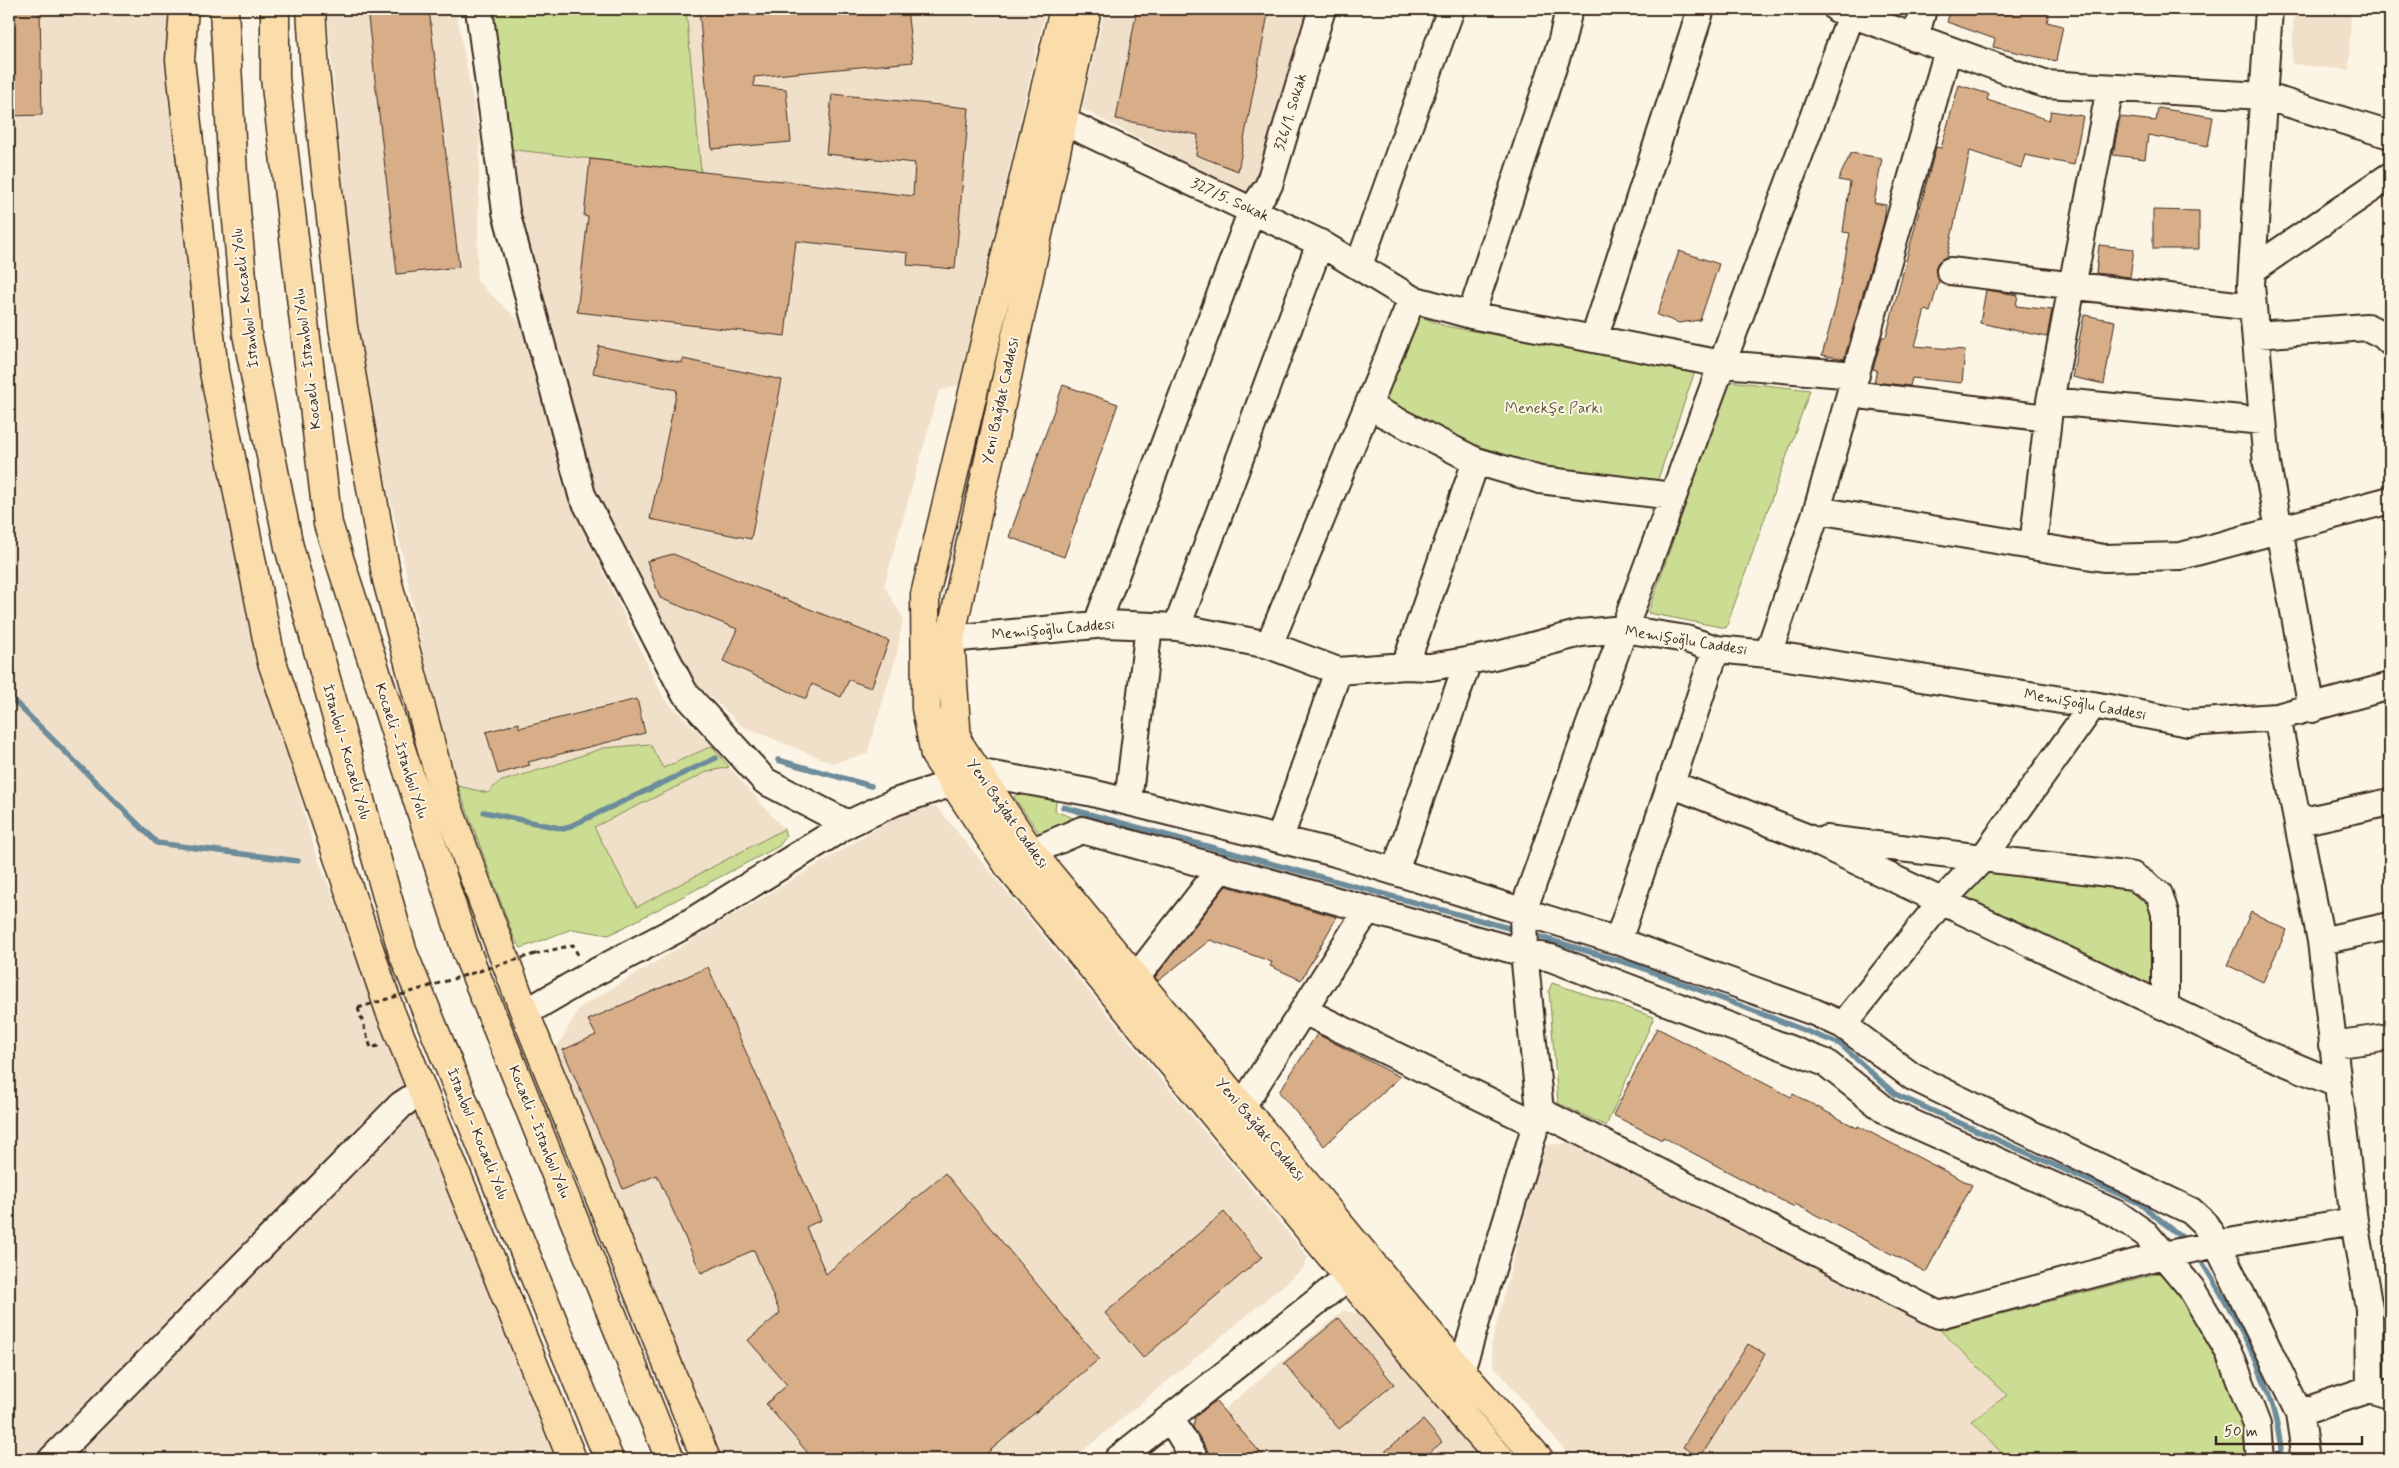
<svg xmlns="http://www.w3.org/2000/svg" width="2399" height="1468" font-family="Mynerve,sans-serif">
<rect width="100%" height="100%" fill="#fcf5e5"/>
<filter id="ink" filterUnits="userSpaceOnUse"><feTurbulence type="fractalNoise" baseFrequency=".02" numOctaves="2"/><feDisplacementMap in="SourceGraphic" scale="10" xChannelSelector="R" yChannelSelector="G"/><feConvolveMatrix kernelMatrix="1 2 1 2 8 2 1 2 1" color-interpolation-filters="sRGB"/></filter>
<g filter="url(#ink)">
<path fill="#f1e0c9" d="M 9,9 L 176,9 L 168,101 L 245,601 L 314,848 L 555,1459 L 9,1459 Z
M 327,9 L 456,9 L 480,138 L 477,281 L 521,323 L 564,490 L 664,698 L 712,746 L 564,813 L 458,786 L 425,662 L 358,347 Z
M 686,9 L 1046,9 L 959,385 L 939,391 L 884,586 L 903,618 L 896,657 L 867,754 L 832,763 L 742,726 L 693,681 L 596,490 L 520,226 L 508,149 L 700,171 Z
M 1105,9 L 1309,9 L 1251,196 L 1082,109 Z
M 2294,9 L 2351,9 L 2349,70 L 2292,64 Z
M 729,767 L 784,829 L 637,907 L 593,827 L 707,772 Z
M 936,806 L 1308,1257 L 1303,1269 L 1073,1459 L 721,1459 L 554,1053 L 579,1008 L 903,813 Z
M 1577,1141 L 1940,1330 L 2008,1395 L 1972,1421 L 2007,1459 L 1572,1459 L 1494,1366 L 1491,1345 L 1543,1146 Z
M 1343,1311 L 1362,1314 L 1488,1459 L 1217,1459 L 1212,1450 L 1217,1415 Z"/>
<path fill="#cbdd92" stroke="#838458" d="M 493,9 L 686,9 L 701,172 L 508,149 Z
M 1419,316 L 1445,326 L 1695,371 L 1656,485 L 1543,470 L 1478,453 L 1382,402 Z
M 1728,381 L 1810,390 L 1726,628 L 1648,613 Z
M 650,744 L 663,768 L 712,746 L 729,767 L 707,772 L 594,827 L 637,907 L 784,829 L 786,837 L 779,846 L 609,935 L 572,929 L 521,948 L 514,938 L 458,786 L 488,793 L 499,782 L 549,767 L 603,748 Z
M 1031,791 L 1057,794 L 1055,811 L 1079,820 L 1041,836 L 1014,797 L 1018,793 Z
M 1990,869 L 2128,888 L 2150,901 L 2154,913 L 2152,988 L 1963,899 Z
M 1552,983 L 1654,1017 L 1606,1126 L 1558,1103 L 1549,990 Z
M 2162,1272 L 2181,1297 L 2218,1358 L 2245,1428 L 2249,1459 L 2007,1459 L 1972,1421 L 2007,1395 L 1940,1330 Z"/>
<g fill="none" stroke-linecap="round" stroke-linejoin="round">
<path stroke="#6c8c9b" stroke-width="5.5" d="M 9,696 L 157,843 L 298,861
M 778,760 L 871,786
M 1063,807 L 1516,930
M 484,812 L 564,829 L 716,758
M 1530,934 L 1637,966 L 1840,1044 L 1895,1094 L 2139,1203 L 2188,1242
M 2198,1256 C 2237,1317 2276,1386 2282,1459"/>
</g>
<path fill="#d8ae89" stroke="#3b2a1e" d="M 9,9 L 40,9 L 42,115 L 9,116 Z
M 367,9 L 429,9 L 459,267 L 397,274 Z
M 699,9 L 907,9 L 913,62 L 754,77 L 754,86 L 786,89 L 791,142 L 712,149 Z
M 1137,9 L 1269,9 L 1238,171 L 1196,155 L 1198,135 L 1116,119 Z
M 1951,9 L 2050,9 L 2047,22 L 2063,26 L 2056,61 L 1993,47 L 1995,39 L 1947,22 Z
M 1959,85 L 1989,94 L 1987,100 L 2049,120 L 2051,111 L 2083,116 L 2074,165 L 2025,155 L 2021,168 L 1970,151 L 1947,257 L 1938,262 L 1935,269 L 1939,281 L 1930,312 L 1925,310 L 1915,346 L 1965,350 L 1962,383 L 1912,378 L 1910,386 L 1874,382 L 1877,370 L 1873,369 L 1882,337 L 1886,337 L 1936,147 L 1941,148 Z
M 832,94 L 969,108 L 955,269 L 907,265 L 908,253 L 796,241 L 785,336 L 577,312 L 588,217 L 584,216 L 590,159 L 913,196 L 915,163 L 826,154 Z
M 2158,108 L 2213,117 L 2208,146 L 2148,135 L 2145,159 L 2113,155 L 2120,117 L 2156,121 Z
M 1851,153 L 1882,158 L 1874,203 L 1886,205 L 1884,221 L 1844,359 L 1822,355 L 1836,305 L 1850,233 L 1843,232 L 1850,182 L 1838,180 Z
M 2153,210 L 2199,211 L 2199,249 L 2153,249 Z
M 2099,245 L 2134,249 L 2130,277 L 2096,273 Z
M 1679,251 L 1719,264 L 1700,320 L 1679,323 L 1657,315 Z
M 1986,290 L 2018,295 L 2016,306 L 2052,310 L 2047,337 L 1980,323 Z
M 2084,315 L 2115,321 L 2104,384 L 2072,377 Z
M 599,346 L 682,363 L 683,359 L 782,380 L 751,539 L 650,519 L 677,390 L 593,373 Z
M 1063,385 L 1118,404 L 1064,557 L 1009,537 Z
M 673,554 L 889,641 L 871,688 L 849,680 L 841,697 L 812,684 L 806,699 L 723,661 L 737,629 L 660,598 L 647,561 Z
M 637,699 L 645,733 L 528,762 L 530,765 L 498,774 L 486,732 L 519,723 L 519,728 Z
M 1226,886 L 1337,917 L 1301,980 L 1270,966 L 1272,962 L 1210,940 L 1158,981 L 1155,977 Z
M 2251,912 L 2287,930 L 2263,982 L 2227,965 Z
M 708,967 L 821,1220 L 806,1227 L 826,1274 L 945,1173 L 1099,1359 L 980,1459 L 813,1459 L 766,1404 L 787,1385 L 748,1340 L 780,1313 L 754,1250 L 701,1273 L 657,1175 L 623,1189 L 563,1050 L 596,1035 L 588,1020 Z
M 1657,1028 L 1791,1097 L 1793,1094 L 1857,1128 L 1858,1126 L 1972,1185 L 1926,1272 L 1795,1204 L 1794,1207 L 1663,1137 L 1662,1140 L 1613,1115 Z
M 1317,1034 L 1400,1077 L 1324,1146 L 1279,1092 Z
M 1224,1212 L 1262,1257 L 1143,1358 L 1105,1313 Z
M 1339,1318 L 1394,1384 L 1339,1429 L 1284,1363 Z
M 1748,1344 L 1765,1354 L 1700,1458 L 1683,1447 Z
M 1215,1401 L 1266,1459 L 1210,1459 L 1208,1451 L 1193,1427 L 1195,1417 Z
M 1423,1420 L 1442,1442 L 1422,1459 L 1376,1459 Z"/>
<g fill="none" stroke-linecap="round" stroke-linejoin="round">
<defs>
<path id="minor" d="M 479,9 L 506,212 L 582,495 L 684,692 L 765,781 L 848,824
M 1837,9 L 2044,84 L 2264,96 L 2390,135
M 2269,9 L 2251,285 L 2267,464 L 2312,709
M 1915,38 L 1923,9
M 1044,112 L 1320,243 L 1412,299 L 1471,315 L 1722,364 L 1856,375
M 1359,265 L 1451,9
M 2252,270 L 2390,176
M 1950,271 L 2253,307
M 1471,315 L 1562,40 L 1569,9
M 2256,335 L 2367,327 L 2383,335 L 2390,342
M 1594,339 L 1701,9
M 1851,394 L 2048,418
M 2050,401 L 2110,88
M 1368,406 L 1476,461 L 1540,480 L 1673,496
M 1817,510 L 2104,558 L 2181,556 L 2390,500
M 2033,546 L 2050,401 L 2263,421
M 1097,624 L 1252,210 L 1269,185 L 1322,9
M 1177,627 L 1320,243
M 950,639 L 1106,624 L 1177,627 L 1269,645 L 1338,671 L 1405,666 L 1430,667 L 1490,657 L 1581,633 L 1624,629 L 1686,639 L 1716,649 L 1768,654 L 2093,705 L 2188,723 L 2277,717 L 2390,686
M 1269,645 L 1412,299
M 1768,654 L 1817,510 L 1948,50
M 1405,666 L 1476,461
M 2277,717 L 2321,941 L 2354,1221 L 2369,1309 L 2370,1389
M 1671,784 L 1806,837 L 2256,1050 L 2337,1084
M 1128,802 L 1149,626
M 2299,822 L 2390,802
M 1280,838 L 1338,671
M 1826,839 L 2133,876 L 2159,894 L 2165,913 L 2165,1007
M 1031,852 L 1082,830 L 1524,953 L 1551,958 L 1826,1063 L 1889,1113 L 2117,1214 L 2146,1234 L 2191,1288 L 2229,1352 L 2257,1425 L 2260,1459
M 1395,871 L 1468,661
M 1618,941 L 1716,649
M 2321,941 L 2390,926
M 1135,979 L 1221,868
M 1304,1011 L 1536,1124
M 525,1013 L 588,976 L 689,923 L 848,824 L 895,802 L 953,783 L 976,772 L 1088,792 L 1335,853 L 1618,941 L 1814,1012 L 1843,1025 L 1913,1077 L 2191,1211 L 2204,1223 L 2217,1244 L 2354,1221
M 1843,1025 L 1941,902 L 1983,858 L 2093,705
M 2332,1045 L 2390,1037
M 1241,1108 L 1368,909
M 1540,1111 L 1939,1315 L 2164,1255 L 2217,1244 L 2299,1413 L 2306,1459
M 1461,1371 L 1540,1111 L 1524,953 L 1523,911 L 1624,629 L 1851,15
M 2299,1413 L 2370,1389 L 2390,1395
M 1170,1418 L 1195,1459
M 52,1459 L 401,1105 L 422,1091
M 1118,1459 L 1349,1276"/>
<path id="major" d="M 184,9 L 180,60 L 214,372 L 271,659 L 390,1011 L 572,1459
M 311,9 L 315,72 L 343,327 L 387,580 L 446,802 L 525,1013 L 706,1459
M 1064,9 L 925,595 L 926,708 L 935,755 L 1010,868 L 1465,1418 L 1501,1459
M 1087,9 L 950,639 L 957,741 L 1031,852 L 1461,1371 L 1539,1459"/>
<path id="highway" d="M 224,9 L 233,175 L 247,334 L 289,547 L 403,953 L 609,1459
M 275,9 L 275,78 L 328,524 L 467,953 L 670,1459"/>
</defs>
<use href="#minor" stroke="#3b2a1e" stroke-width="30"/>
<use href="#major" stroke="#3b2a1e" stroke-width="31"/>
<use href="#highway" stroke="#3b2a1e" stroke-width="31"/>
<path stroke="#3b2a1e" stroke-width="3" stroke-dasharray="5 4" stroke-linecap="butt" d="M 535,954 L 573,945 L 579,957
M 358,1008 L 371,1048 L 381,1045"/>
<use href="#minor" stroke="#fcf5e5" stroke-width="26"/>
<use href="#major" stroke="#faddab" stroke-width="28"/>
<use href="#highway" stroke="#faddab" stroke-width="28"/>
<path stroke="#3b2a1e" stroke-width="3" stroke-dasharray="5 4" stroke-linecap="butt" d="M 358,1008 L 535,954"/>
</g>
</g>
<g text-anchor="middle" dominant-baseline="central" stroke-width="4" stroke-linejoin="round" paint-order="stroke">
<g font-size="15" fill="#3b2a1e" stroke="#fcf5e5">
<text transform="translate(1291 112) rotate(-73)">326/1. Sokak</text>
<text transform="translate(1230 200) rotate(25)">327/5. Sokak</text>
<text transform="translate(246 298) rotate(-97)">İstanbul - Kocaeli Yolu</text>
<text transform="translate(308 359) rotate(-97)">Kocaeli - İstanbul Yolu</text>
<text transform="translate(1001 401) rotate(-78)">Yeni Bağdat Caddesi</text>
<text transform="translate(1053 630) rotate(-5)">Memişoğlu Caddesi</text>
<text transform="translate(1686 641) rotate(9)">Memişoğlu Caddesi</text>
<text transform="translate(2085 705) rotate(10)">Memişoğlu Caddesi</text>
<text transform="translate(401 751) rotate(72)">Kocaeli - İstanbul Yolu</text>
<text transform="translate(346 752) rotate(74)">İstanbul - Kocaeli Yolu</text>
<text transform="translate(1007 814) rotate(55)">Yeni Bağdat Caddesi</text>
<text transform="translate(1260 1130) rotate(50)">Yeni Bağdat Caddesi</text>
<text transform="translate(539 1132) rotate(68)">Kocaeli - İstanbul Yolu</text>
<text transform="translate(477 1134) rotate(68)">İstanbul - Kocaeli Yolu</text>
</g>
<g font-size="15" fill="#5f573b" stroke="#fcf5e5">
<text x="1554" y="409">Menekşe Parkı</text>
</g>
</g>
<rect width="2399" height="1468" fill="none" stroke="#fcf5e5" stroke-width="30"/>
<rect x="15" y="15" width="2369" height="1438" fill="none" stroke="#3b2a1e" stroke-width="2" filter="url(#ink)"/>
<path d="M2216 1436v8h146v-8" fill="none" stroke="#3b2a1e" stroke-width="2.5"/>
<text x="2224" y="1436" font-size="15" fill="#3b2a1e" stroke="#fcf5e5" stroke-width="4" paint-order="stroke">50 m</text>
</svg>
